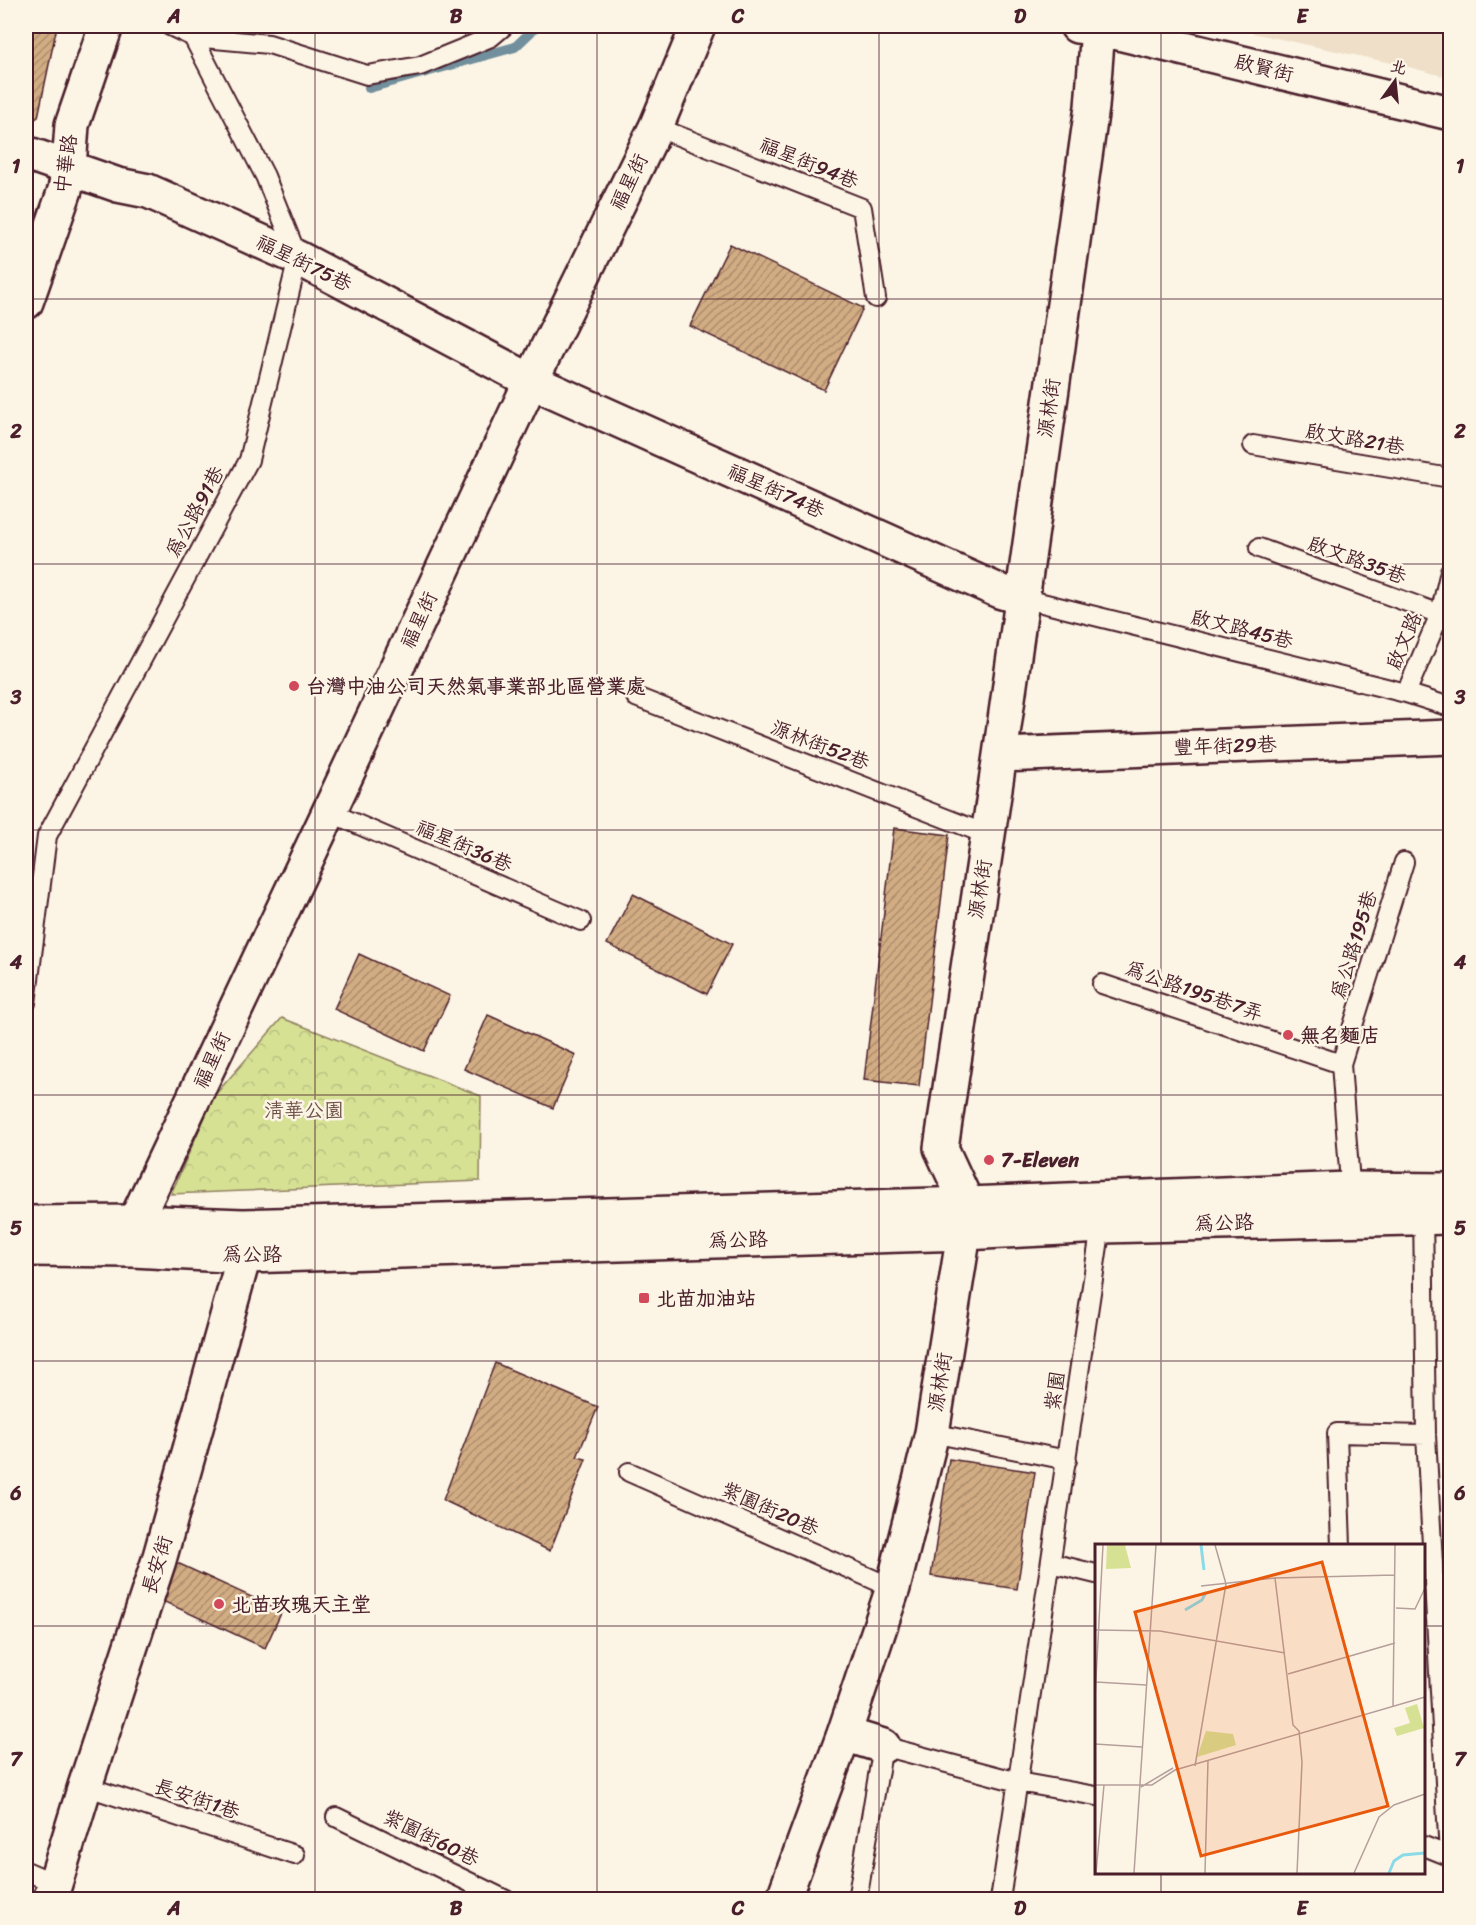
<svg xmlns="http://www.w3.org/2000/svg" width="1476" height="1925" font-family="Sriracha,'LXGW WenKai TC',sans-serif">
<defs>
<pattern id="forest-crowns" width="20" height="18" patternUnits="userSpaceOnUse" patternTransform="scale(1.5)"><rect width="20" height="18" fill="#d6e194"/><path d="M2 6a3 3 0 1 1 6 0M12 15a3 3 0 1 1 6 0" fill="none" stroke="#b9c180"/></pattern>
<pattern id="building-hatch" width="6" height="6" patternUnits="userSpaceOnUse" patternTransform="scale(1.5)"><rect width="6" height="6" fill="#d2ad84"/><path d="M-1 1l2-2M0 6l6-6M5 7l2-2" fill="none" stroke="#ac8c6c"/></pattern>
</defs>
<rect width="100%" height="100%" fill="#fcf5e5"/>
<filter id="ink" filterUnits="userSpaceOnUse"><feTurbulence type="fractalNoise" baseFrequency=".0167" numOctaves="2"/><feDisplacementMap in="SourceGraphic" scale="12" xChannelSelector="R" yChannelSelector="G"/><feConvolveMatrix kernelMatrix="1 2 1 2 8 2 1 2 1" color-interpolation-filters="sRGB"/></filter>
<g filter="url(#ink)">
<path fill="#efdfc8" d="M 1220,26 L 1450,26 L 1450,78 L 1405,66 Z"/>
<path fill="url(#forest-crowns)" stroke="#908060" stroke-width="1.5" d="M 282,1018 L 481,1096 L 480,1181 L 171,1194 L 214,1096 Z"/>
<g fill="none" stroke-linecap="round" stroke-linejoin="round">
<path stroke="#718f9c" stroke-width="10" d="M 369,88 L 515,47 L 537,26"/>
</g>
<path fill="url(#building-hatch)" stroke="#4a1f2b" stroke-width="1.5" d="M 26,26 L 57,26 L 38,117 L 26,125 Z
M 730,244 L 863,308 L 824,390 L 690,326 Z
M 894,828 L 949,835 L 919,1086 L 864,1080 Z
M 633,894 L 732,944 L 707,994 L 607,944 Z
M 359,954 L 450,996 L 424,1051 L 334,1009 Z
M 488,1015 L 576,1055 L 553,1108 L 464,1069 Z
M 495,1363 L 598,1407 L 577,1457 L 586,1459 L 550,1551 L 443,1500 Z
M 949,1459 L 1035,1472 L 1017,1589 L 931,1576 Z
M 173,1561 L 282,1611 L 265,1648 L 156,1598 Z"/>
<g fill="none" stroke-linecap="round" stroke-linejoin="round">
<defs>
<path id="service" d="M 170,26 L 193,37 L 269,44 L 367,75 L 420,66 L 491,37 L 504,26
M 656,127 L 862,208 L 876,298
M 1253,445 L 1450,478
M 1259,548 L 1440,614
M 1022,598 L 1406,693 L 1450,707
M 1406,693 L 1440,614 L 1450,571
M 636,697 L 988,835
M 329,812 L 581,921
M 1102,984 L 1341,1064
M 26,1003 L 47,836 L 249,460 L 298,258 L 265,176 L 193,37
M 1351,1197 L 1341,1064 L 1404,862
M 1423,1210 L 1426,1435 L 1449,1856 L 1424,1846
M 932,1433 L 1067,1460
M 629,1472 L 893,1588
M 1341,1546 L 1337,1433 L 1426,1435
M 1051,1563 L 1096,1574
M 85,1786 L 295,1855
M 336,1817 L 506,1900
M 26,1871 L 56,1884
M 857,1900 L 883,1746 L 1018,1782 L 1096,1796
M 1000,1900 L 1102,1219"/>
<path id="minor" d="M 1077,26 L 1098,28 L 1450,113
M 26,153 L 118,185 L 148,191 L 298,258 L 531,381 L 999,591 L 1022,598
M 1000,755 L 1450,737
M 133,1248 L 135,1222 L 329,812 L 531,381 L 656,127 L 698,26
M 844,1734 L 883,1746
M 50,1900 L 85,1786 L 159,1560 L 244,1256 L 244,1228
M 783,1900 L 844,1734 L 893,1588 L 932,1433 L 964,1233 L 967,1204 L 941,1148 L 1000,755 L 1092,107 L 1098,28"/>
<path id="tertiary" d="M 26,302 L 65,190 L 69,167 L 72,125 L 106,26
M 26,1223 L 135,1222 L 243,1226 L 967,1204 L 1349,1189 L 1450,1190
M 26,1249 L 133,1250 L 244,1256 L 964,1233 L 1103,1226 L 1450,1217"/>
</defs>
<use href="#service" stroke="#4a1f2b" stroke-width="22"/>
<use href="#minor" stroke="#4a1f2b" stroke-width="38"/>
<use href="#tertiary" stroke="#4a1f2b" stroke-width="38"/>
<use href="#service" stroke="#fcf5e5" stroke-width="18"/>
<use href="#minor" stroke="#fcf5e5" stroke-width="33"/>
<use href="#tertiary" stroke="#fcf5e5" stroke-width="33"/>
</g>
</g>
<path fill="none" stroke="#4a1f2b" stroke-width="1.5" stroke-opacity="0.55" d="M 315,26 L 315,1900M 597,26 L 597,1900M 879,26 L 879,1900M 1161,26 L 1161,1546M 26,299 L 1450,299M 26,564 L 1450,564M 26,830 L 1450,830M 26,1095 L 1450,1095M 26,1361 L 1450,1361M 26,1626 L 1096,1626M 1424,1626 L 1450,1626M 1161,1872 L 1161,1900"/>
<g fill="#d1495b" stroke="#fcf5e5" stroke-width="2">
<circle cx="294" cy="686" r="6"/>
<circle cx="1288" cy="1035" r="6"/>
<circle cx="989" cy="1160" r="6"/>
<rect x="638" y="1292" width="12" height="12" rx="3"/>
<circle cx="219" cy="1604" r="6"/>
</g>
<g text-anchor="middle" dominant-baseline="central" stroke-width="5" stroke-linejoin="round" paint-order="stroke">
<g font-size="20" fill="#4a1f2b" stroke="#fcf5e5">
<text transform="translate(1264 68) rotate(14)">啟賢街</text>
<text transform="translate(809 163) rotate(22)">福星街94巷</text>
<text transform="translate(66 164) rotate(-82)">中華路</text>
<text transform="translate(629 182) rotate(-64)">福星街</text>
<text transform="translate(304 263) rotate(26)">福星街75巷</text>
<text transform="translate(1049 408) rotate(-82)">源林街</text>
<text transform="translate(1355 439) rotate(10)">啟文路21巷</text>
<text transform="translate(776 491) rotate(24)">福星街74巷</text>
<text transform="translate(195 512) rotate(-62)">為公路91巷</text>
<text transform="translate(1357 560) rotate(20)">啟文路35巷</text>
<text transform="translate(419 620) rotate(-65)">福星街</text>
<text transform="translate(1242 629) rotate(14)">啟文路45巷</text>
<text transform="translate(1404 641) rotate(-67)">啟文路</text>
<text transform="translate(820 745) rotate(21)">源林街52巷</text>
<text transform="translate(1225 746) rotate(-2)">豐年街29巷</text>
<text transform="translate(464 846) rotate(23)">福星街36巷</text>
<text transform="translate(980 889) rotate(-81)">源林街</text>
<text transform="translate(1354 945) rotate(-73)">為公路195巷</text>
<text transform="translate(1194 991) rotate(19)">為公路195巷7弄</text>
<text transform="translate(212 1060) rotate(-65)">福星街</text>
<text transform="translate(1224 1223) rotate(-2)">為公路</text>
<text transform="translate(738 1240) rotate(-2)">為公路</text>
<text x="252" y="1254">為公路</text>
<text transform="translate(940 1382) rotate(-81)">源林街</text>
<text transform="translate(1055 1391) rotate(-81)">紫園</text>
<text transform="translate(770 1509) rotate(24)">紫園街20巷</text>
<text transform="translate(157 1565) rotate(-73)">長安街</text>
<text transform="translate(197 1799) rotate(18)">長安街1巷</text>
<text transform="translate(431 1838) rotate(26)">紫園街60巷</text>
</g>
<g font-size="20" font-weight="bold" fill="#4a1f2b" stroke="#fcf5e5" text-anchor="start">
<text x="306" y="686">台灣中油公司天然氣事業部北區營業處</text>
<text x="1300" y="1035">無名麵店</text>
<text x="1001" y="1160">7-Eleven</text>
<text x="656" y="1298">北苗加油站</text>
<text x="231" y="1604">北苗玫瑰天主堂</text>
</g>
<g font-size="20" fill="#6d5045" stroke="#fcf5e5">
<text x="304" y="1110">清華公園</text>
</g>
</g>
<g transform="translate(1095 1544)">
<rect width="330" height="330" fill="#fcf5e5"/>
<path d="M 12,1 L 30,1 L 36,24 L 11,25 ZM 322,160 L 329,184 L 302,192 L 299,184 L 315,179 L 310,164 Z" fill="#d6e194"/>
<path d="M 111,187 L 138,190 L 141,201 L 102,213 Z" fill="#d6e194"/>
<path fill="none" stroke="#8bdae8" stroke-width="3" d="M 106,1 L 109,26M 90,66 L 107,56 L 111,48M 294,329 L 299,317 L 308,311 L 330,309"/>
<path fill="none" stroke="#b59f9b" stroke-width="1.5" d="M 180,34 L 198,181 L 204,187 L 207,218 L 202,329M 106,42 L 180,34 L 300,31M 301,64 L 320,65 L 330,44M 0,86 L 65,87 L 190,109M 193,130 L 300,99M 1,138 L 51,141M 0,154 L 8,1M 298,163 L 300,1M 0,200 L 47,203M 100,222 L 131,40 L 120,1M 0,241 L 57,241 L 80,226 L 330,153M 46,243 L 78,224M 1,329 L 9,241M 39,329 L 61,1M 110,329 L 113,216M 259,329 L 284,273 L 299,261 L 330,250"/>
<path fill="#e8590c" fill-opacity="0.15" stroke="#e8590c" stroke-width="3" d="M 227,18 L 293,262 L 106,312 L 40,68 Z"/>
<rect width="330" height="330" fill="none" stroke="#4a1f2b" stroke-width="3"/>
</g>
<rect width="1476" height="1925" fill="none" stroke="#fcf5e5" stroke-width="66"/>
<g transform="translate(1395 81) rotate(15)" stroke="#fcf5e5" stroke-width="4.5" paint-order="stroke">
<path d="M0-4.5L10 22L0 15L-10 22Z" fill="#4a1f2b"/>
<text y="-9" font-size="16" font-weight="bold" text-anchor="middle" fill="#4a1f2b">北</text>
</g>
<rect x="33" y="33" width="1410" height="1859" fill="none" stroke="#4a1f2b" stroke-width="2"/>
<g font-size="20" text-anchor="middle" font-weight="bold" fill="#4a1f2b">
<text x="174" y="23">A</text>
<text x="456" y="23">B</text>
<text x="738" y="23">C</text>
<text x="1020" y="23">D</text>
<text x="1302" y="23">E</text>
<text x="16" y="173">1</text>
<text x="1460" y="173">1</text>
<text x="16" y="438">2</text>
<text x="1460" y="438">2</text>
<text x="16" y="704">3</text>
<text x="1460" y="704">3</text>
<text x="16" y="969">4</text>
<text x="1460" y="969">4</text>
<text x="16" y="1235">5</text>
<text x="1460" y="1235">5</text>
<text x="16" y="1500">6</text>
<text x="1460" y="1500">6</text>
<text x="16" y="1766">7</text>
<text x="1460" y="1766">7</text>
<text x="174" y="1915">A</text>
<text x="456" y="1915">B</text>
<text x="738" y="1915">C</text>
<text x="1020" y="1915">D</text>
<text x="1302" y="1915">E</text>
</g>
</svg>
